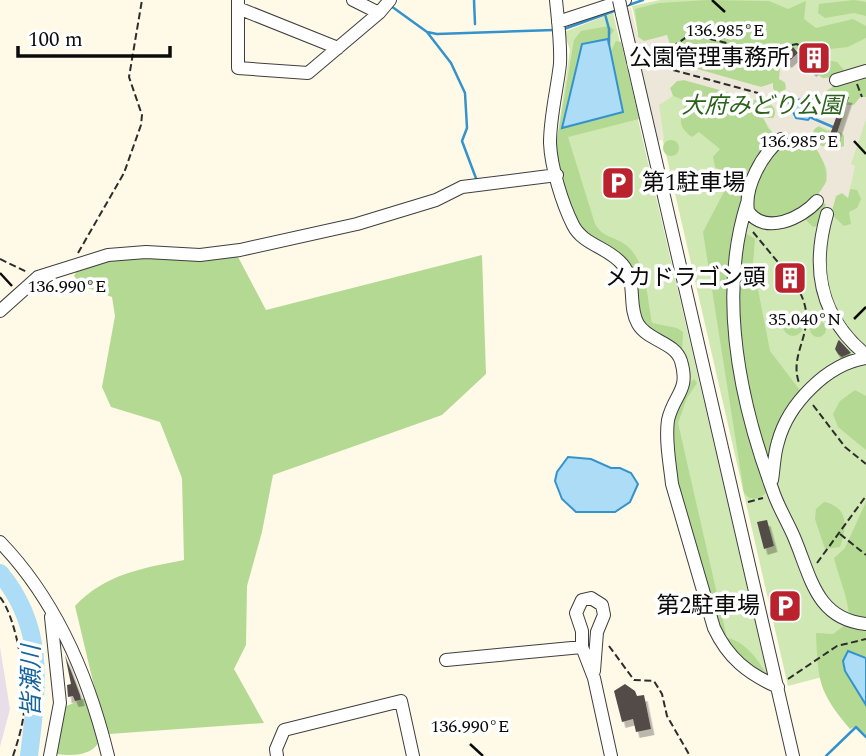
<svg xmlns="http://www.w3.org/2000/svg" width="866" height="756" font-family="Spectral,'Noto Sans JP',serif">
<defs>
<filter id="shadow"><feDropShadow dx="3.5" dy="6" stdDeviation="0" flood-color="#0004"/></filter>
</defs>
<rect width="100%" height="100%" fill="#fffae8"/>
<path fill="#e8deea" d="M 0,647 L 10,709 L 0,747 Z"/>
<path fill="#d0e8b3" d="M 660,0 L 866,0 L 866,658 L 845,671 L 788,686 L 632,6 Z
M 613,13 L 769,680 L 727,645 L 673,464 L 682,350 L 647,332 L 635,279 L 569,203 L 555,152 L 570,50 L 564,32 Z"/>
<path fill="#b4d992" d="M 708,0 L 769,1 L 788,9 L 806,1 L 804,19 L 816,28 L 853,19 L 866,26 L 866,38 L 848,47 L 821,50 L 812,43 L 796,50 L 787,48 L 783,56 L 786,60 L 782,66 L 780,79 L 786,84 L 786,89 L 781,93 L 774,91 L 772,84 L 761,87 C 723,77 679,77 667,35 L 644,42 L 638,37 L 635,9 L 659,3 Z
M 854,0 L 866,2 L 866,16 L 854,13 L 825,18 L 818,13 L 819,4 Z
M 609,26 L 614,30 L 608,39 L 582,44 L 623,111 L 611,51 L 616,41 L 621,42 L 639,119 L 568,137 L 595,224 C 603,238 614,236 626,245 C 647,262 647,298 652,323 L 677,328 L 683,332 L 682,350 L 640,322 L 635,279 L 581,231 L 569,203 L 555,152 L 574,40 L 581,31 Z
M 826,60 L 837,62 L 849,76 L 866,71 L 866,97 L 851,106 L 827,101 L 824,93 L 837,84 L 812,73 L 821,63 L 819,61 Z
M 684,80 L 756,100 L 763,107 L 772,105 L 776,114 L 772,119 L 764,119 L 768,128 L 780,139 L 800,136 L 809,139 C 824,157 836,180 815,199 L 826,204 L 820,225 L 813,227 L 801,215 L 775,223 L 751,216 L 744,232 L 755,239 L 753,264 L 770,351 L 805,397 C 781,423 776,450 771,484 C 744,405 725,322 736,238 L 731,239 C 725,323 740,404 767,483 L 767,492 L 758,499 L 749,498 L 744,493 L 703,232 L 726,188 L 735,180 L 715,167 L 713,157 L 720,149 L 699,132 L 692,137 C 676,126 680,117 687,101 L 673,96 L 670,88 L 677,81 Z
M 818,126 L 827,131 L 841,132 L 846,139 L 844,146 L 836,150 L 819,145 L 812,132 Z
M663 148a8 8 0 1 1 16 0a8 8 0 1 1-16 0Z
M 850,189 L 857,190 L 861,199 L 857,208 L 849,212 L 851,224 L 844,226 L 831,214 L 836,196 L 842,193 L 848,197 Z
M 237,255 L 266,310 L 482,255 L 486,374 L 442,415 L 273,475 L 262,532 L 247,586 L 246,645 L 234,669 L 264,723 L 109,734 L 105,732 L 75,606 C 105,574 143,568 184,560 L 182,478 L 160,422 L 111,407 L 102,387 L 115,316 L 112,297 L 82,286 L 74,276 L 79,267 L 110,258 Z
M783 326a10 10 0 1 1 20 0a10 10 0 1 1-20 0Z
M810 329a8 8 0 1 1 16 0a8 8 0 1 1-16 0Z
M 694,379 L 697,383 L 687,398 L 678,423 L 727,638 C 746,641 762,664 769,680 L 746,666 L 717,627 L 673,464 L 673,421 L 689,384 Z
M 855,390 L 866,396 L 866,450 L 838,427 L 833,414 L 840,401 Z
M 824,502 C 849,507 847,527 840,547 L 825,549 L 815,519 L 816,509 Z
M 866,502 L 866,658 L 848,651 L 845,671 L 866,705 L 866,735 L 856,726 L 850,729 C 818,691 818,681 816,633 L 833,634 L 849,622 C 850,601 839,579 834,558 L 845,548 Z
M 85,698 L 101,738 C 94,756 74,756 57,754 L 62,708 Z"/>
<path fill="#ede7d9" d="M 628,8 L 631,8 L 638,37 L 644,41 L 667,35 L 672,53 L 687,66 L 761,87 L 773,83 L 773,89 L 778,93 L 786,89 L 785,82 L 779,79 L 780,69 L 786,60 L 788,62 L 801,47 L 817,45 L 807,65 L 822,78 L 836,77 L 837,84 L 827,90 L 825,96 L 828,101 L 841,102 L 842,108 L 833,131 L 819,126 L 814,129 L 813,135 L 819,145 L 836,150 L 844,146 L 844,135 L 838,131 L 845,118 L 846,105 L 854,105 L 860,97 L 866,97 L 866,119 L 851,164 L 855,166 L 848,198 L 842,193 L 836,196 L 831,214 L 823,214 L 826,204 L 815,199 L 827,181 L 827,169 L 819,153 L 806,136 L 781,139 L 775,136 L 763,118 L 774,118 L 776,109 L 770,104 L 763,108 L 756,100 L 684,80 L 677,81 L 670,88 L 673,96 L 659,105 L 664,139 L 656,142 Z"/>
<path fill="#addcf6" stroke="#3493cd" stroke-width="2" d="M 608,39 L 623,112 L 562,128 L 582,44 Z
M 812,97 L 817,110 L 808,120 L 796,118 L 788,102 Z
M 568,457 L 591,459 L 611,468 L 620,468 L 631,473 L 638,484 L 630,502 L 615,512 L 576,512 L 562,499 L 555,481 L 557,472 Z
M 848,651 L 866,658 L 866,705 L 845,671 L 843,661 Z"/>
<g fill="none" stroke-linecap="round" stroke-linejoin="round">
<path stroke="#3493cd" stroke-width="2.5" d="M 474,0 L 475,24
M 391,6 L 427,32 L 437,34 L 554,30
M 623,7 L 643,0
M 605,14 L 609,29 L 609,44
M 564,29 L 617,10
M 427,32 L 451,63 L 465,93 L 467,128 L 462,141 L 477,181
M 817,103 L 840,104
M 812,118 L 833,127
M 826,756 L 856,727 L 866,737"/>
<path stroke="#addcf6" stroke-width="18" d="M 0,573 C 47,629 37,689 29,756"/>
</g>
<path fill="#534b47" filter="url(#shadow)" d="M 793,47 L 798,53 L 788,62 L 782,56 Z
M 815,57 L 821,63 L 813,71 L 807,65 Z
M 844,96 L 849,97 L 834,142 L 828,140 Z
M 838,341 L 839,340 L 851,353 L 842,357 L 838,354 L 835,349 Z
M 767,520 L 774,546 L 764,549 L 757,522 Z
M 65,655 L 80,695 L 81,700 L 75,701 L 73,696 L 68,697 L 67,685 L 71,684 Z
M 625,684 L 635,691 L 637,696 L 644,695 L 651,729 L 636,732 L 633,719 L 622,722 L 614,691 Z"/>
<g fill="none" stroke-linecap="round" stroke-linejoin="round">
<defs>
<path id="minor" d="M 238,0 L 238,68 L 308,73 L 379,13 L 390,0
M 353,0 L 379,13
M 556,0 C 558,21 561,43 560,64 C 557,90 550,117 550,143 C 551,167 562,203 573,225 C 583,245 608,247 622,264 C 638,282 627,305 638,324 C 648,341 675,342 681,361 C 690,391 674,394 668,420 C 665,440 670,465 672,484 L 714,628 C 728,658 748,674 778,687
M 238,8 L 338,48
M 622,14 L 793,756
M 558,22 L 625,0
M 836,80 L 866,71
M 781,139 C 762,154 744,187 748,211 C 765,236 802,218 817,201
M 747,203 C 717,298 740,403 774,494 C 779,508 788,523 794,537 C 811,577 816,619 866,624
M 827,214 C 811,269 820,317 866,355
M 0,311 L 38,277 L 108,255 L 146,252 L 200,255 L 240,250 L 357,224 L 436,200 L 462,187 L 557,175
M 772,480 C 774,468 774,454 778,442 C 788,404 827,364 866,358
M 0,542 C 56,600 89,678 108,756
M 582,647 L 582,631 L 576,613 L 582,600 L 591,598 L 602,605 L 604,615 L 597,632 L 594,671
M 446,660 L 582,647 L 594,678 L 611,756
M 50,756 L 60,703 L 51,617
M 277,756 L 276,749 L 284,730 L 401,701 L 413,756"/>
</defs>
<use href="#minor" stroke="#3e3e3e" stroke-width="14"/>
<path stroke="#2d2d2d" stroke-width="2" stroke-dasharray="7 3.5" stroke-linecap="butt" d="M 672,47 L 691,34 L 765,53 L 781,67
M 761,51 L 797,44 L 801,47
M 673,70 L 758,93
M 857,84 L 862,97
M 816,111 L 826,114
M 753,232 L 786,272
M 78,253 L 124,173 L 141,125 L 142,115 L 129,77 L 142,0
M 0,259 L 27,272
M 795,284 C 824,328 787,348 799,383
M 813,405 L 845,447 L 866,464
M 748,502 L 763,498
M 840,534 L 866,555
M 817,563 L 866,496
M 0,597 C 18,620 28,690 23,719 C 21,731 17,744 13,756
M 609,646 L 634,680 L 654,681 L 662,694 L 667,716 L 690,756
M 788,679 L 837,646 L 866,639"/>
<use href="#minor" stroke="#fff" stroke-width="12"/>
<defs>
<path id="minor-bridge" d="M 619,0 L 622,14"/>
</defs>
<use href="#minor-bridge" stroke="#3e3e3e" stroke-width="14" stroke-linecap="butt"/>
<use href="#minor-bridge" stroke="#fff" stroke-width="12"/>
</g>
<path fill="none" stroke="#0b0b0b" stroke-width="2.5" d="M 712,0 L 725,12M 854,141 L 866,154M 0,273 L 12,286M 854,319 L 866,307M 470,744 L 483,756"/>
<defs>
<symbol id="building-square" viewBox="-11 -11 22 22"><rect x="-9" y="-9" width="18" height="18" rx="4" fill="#ba232e" stroke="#fff"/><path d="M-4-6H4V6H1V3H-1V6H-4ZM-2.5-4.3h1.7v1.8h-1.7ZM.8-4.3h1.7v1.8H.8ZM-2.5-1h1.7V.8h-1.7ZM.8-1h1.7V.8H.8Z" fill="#fff"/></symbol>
<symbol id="parking-square" viewBox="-11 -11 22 22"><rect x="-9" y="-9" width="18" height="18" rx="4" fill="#ba232e" stroke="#fff"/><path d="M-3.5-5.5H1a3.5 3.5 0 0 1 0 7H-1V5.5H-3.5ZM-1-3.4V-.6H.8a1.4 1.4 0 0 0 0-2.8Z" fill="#fff"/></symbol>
</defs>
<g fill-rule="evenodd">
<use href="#building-square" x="795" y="39" width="38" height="38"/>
<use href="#parking-square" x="599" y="164" width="38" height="38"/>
<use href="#building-square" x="771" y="259" width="38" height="38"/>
<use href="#parking-square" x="766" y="587" width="38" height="38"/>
</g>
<g text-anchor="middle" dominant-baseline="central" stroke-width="7" stroke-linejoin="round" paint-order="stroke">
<g font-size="23" fill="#0b0b0b" stroke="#fff" text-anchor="end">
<text x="790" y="58">公園管理事務所</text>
<text x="642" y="183" text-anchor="start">第1駐車場</text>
<text x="766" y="278">メカドラゴン頭</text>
<text x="760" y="606">第2駐車場</text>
</g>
<g font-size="23" font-style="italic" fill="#2c611c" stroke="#fff">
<text x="762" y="106">大府みどり公園</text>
</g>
<g font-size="24" font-style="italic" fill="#15649b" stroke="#fff">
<text transform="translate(32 681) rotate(-90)">皆瀬川</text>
</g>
</g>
<g font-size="18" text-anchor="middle" fill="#0b0b0b" stroke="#fff" stroke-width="7" stroke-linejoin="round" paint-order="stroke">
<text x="725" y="36">136.985°E</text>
<text x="799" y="147">136.985°E</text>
<text x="67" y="292">136.990°E</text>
<text x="805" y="325">35.040°N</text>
<text x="470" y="732">136.990°E</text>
</g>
<path d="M18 46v10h152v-10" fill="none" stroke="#0b0b0b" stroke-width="3.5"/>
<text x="28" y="46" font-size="21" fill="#0b0b0b" stroke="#ffffff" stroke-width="5" paint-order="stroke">100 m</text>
</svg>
